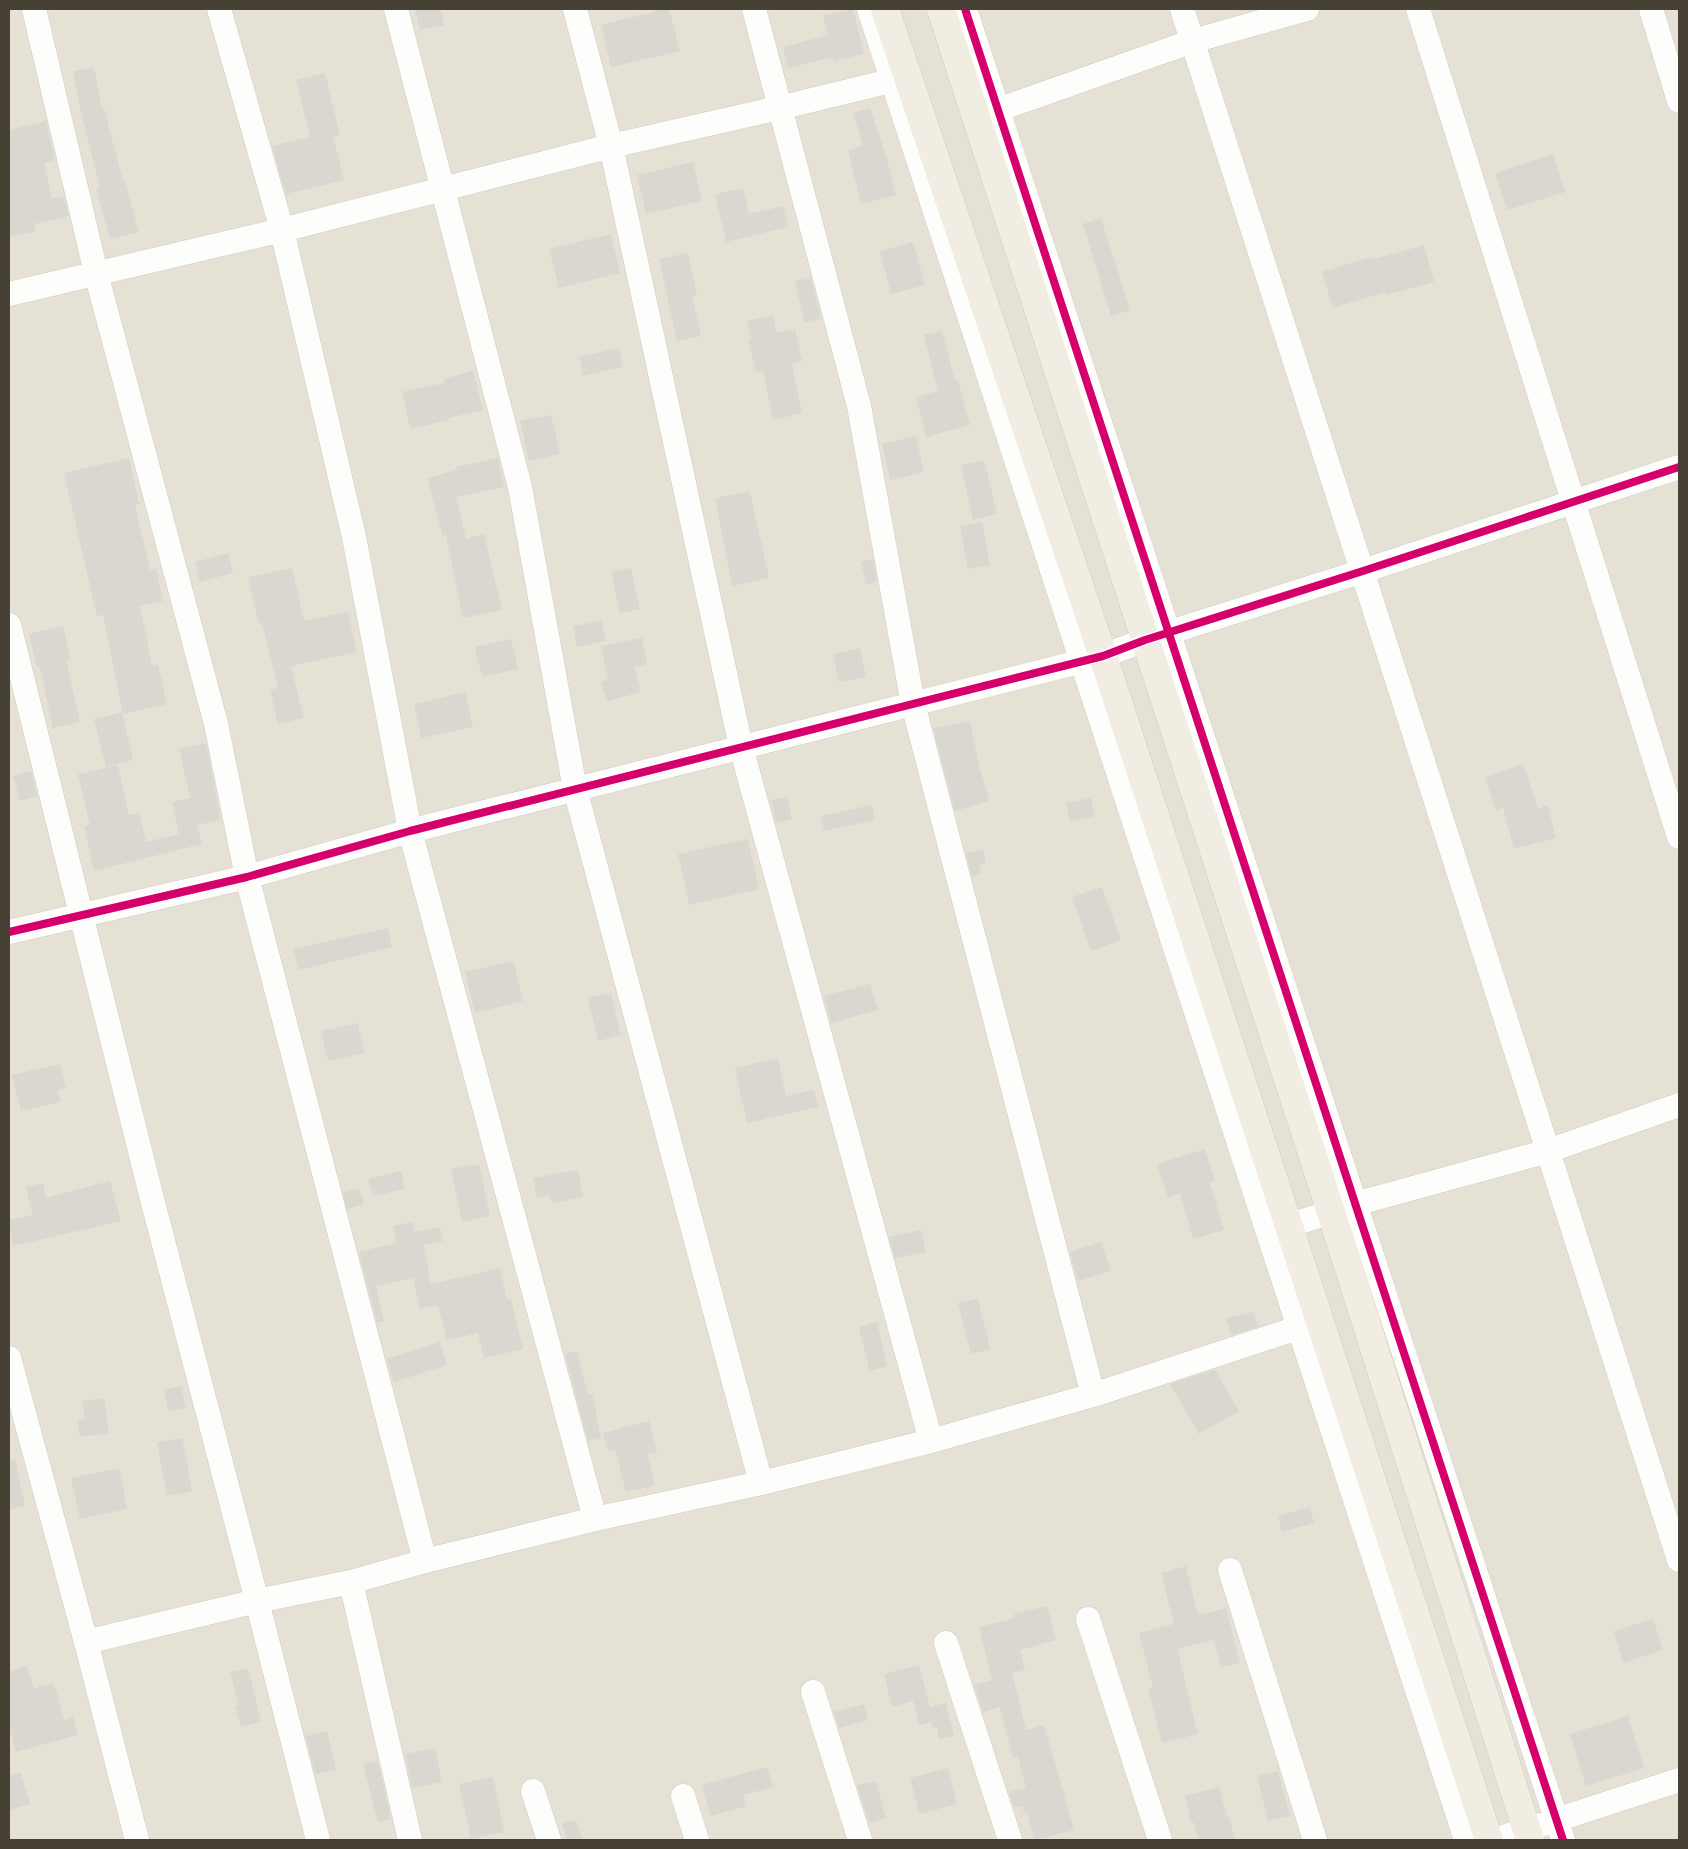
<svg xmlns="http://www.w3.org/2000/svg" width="1688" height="1849" font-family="'Alegreya Sans',sans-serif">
<rect width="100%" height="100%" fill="#f0efe8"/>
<path fill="#e5e1d5" d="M 9,9 L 1679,9 L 1679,1840 L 9,1840 Z"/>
<path fill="#dad7d1" d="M 415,9 L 440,9 L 444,25 L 420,30 Z
M 654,9 L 669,9 L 680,51 L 611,67 L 601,25 L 654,12 Z
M 853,9 L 864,54 L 834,61 L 833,57 L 788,68 L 783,47 L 828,35 L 823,15 Z
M 94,67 L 102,109 L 104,108 L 123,181 L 125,181 L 139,232 L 110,239 L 96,188 L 100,187 L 81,113 L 73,71 Z
M 325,73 L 340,135 L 333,136 L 344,180 L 286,194 L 272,146 L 310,137 L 296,80 Z
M 870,108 L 887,159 L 896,195 L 861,204 L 848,150 L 863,146 L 853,113 Z
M 46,121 L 55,160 L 44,163 L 52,199 L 64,196 L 69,216 L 34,224 L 36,231 L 9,237 L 9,130 Z
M 1553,154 L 1565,192 L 1507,210 L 1495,173 Z
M 693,162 L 702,201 L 646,214 L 637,175 Z
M 743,188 L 749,214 L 783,206 L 788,227 L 726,242 L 715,194 Z
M 1101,218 L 1130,310 L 1111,316 L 1083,224 Z
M 611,234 L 620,273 L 559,288 L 549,249 Z
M 913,242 L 925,285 L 891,294 L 880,251 Z
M 1424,245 L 1434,282 L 1386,295 L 1385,292 L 1333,308 L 1322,272 L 1371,257 L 1371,260 Z
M 688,253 L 697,295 L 692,296 L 701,336 L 677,341 L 659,259 Z
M 811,278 L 821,319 L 804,322 L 795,281 Z
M 773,315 L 777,333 L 795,329 L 802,361 L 792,364 L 802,413 L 773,420 L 763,370 L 756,372 L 748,339 L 751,339 L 747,321 Z
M 942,331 L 955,381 L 958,380 L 970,425 L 926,437 L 916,397 L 938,391 L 924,335 Z
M 619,348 L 623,367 L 583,376 L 579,357 Z
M 473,371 L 483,410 L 448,418 L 449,420 L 410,429 L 402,392 L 444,383 L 443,379 Z
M 551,415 L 560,454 L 529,461 L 520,421 Z
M 916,436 L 924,472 L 890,480 L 882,444 Z
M 129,458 L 139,504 L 135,505 L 150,570 L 156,569 L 163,601 L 140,606 L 152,666 L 158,664 L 167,704 L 123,714 L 103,615 L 97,616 L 64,473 Z
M 498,458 L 504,487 L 456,497 L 466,539 L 484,534 L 502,610 L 463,618 L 446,535 L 443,536 L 427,478 L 457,470 L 456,467 Z
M 984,460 L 997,514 L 973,520 L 961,465 Z
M 750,491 L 769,578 L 732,586 L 715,498 Z
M 982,522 L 990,565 L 968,569 L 960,526 Z
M 228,553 L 233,573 L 200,582 L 195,562 Z
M 873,559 L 877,582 L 866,585 L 861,562 Z
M 292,568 L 304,621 L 348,612 L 357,652 L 291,666 L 304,718 L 278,724 L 270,690 L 278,688 L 262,623 L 259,624 L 248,577 Z
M 631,568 L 640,609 L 620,613 L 611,572 Z
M 602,621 L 606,641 L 577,647 L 573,626 Z
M 63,626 L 71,659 L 66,660 L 80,722 L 53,728 L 40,667 L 37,667 L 29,634 Z
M 642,638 L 647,664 L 634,667 L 641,692 L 607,701 L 601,682 L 608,680 L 601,646 Z
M 511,639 L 518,669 L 482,677 L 475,647 Z
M 860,648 L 866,677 L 839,682 L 833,654 Z
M 465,692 L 473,727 L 421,738 L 414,704 Z
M 122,712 L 133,760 L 106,767 L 94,719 Z
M 970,721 L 980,771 L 981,771 L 989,801 L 955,811 L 933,728 Z
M 206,743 L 221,820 L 197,825 L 202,844 L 94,871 L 84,826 L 90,825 L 78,774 L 118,765 L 129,815 L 139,813 L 146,842 L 179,834 L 172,802 L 190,798 L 179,749 Z
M 1523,764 L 1538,808 L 1548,806 L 1556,838 L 1514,849 L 1503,808 L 1496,811 L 1485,777 Z
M 31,771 L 37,796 L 20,801 L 13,776 Z
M 787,797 L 792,819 L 776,823 L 771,800 Z
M 1091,798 L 1095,816 L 1070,822 L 1066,803 Z
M 872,805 L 875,820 L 824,831 L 821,816 Z
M 748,839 L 759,889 L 689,905 L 678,854 Z
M 983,849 L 986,864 L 979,865 L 981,874 L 972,876 L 966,853 Z
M 1102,887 L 1121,940 L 1091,951 L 1072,897 Z
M 388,928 L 392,947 L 299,970 L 293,949 Z
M 513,961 L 523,1001 L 475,1013 L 465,972 Z
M 870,984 L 878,1010 L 831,1023 L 824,996 Z
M 611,993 L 621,1035 L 598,1041 L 588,998 Z
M 358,1023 L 364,1053 L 328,1061 L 321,1031 Z
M 778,1058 L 786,1096 L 814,1089 L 818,1107 L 747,1123 L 735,1068 Z
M 60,1064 L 66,1088 L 58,1090 L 61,1102 L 21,1111 L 12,1075 Z
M 1205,1149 L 1215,1181 L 1210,1183 L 1224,1230 L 1193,1239 L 1180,1193 L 1168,1197 L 1157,1164 Z
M 479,1164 L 490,1216 L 462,1222 L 451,1169 Z
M 578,1170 L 583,1197 L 552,1203 L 550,1195 L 537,1198 L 533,1178 Z
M 401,1171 L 405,1189 L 373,1196 L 368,1179 Z
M 110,1181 L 121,1221 L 13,1246 L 9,1220 L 33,1215 L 26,1187 L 43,1183 L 46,1198 Z
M 359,1188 L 364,1204 L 347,1209 L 343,1193 Z
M 413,1222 L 415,1232 L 440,1227 L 443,1241 L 423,1245 L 431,1284 L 500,1268 L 507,1300 L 511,1299 L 523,1349 L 484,1358 L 478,1333 L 447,1340 L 438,1305 L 420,1309 L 413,1278 L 376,1286 L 384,1321 L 377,1323 L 359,1252 L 396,1243 L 393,1226 Z
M 921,1230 L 926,1252 L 895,1258 L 889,1237 Z
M 1101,1242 L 1111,1271 L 1078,1281 L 1070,1252 Z
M 978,1298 L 990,1349 L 971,1354 L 958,1303 Z
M 1254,1312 L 1258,1327 L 1231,1335 L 1226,1318 Z
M 877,1322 L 887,1366 L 870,1371 L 859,1327 Z
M 440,1342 L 447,1365 L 394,1382 L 387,1359 Z
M 577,1351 L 588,1395 L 592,1394 L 601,1438 L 588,1441 L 565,1354 Z
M 1215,1370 L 1239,1411 L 1199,1434 L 1170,1384 Z
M 181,1386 L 186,1408 L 168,1411 L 164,1390 Z
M 104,1398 L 109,1433 L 80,1437 L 77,1421 L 85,1419 L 82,1401 Z
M 649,1421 L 657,1452 L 647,1454 L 655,1485 L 626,1492 L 615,1449 L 608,1451 L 603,1433 Z
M 182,1438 L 192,1491 L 167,1496 L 157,1442 Z
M 15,1459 L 25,1506 L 9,1510 L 9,1460 Z
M 119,1468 L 127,1509 L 80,1519 L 71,1478 Z
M 1310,1507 L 1314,1523 L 1282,1532 L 1278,1516 Z
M 1186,1566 L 1198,1615 L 1226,1608 L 1240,1663 L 1221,1667 L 1214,1640 L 1177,1649 L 1198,1734 L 1162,1743 L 1148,1689 L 1153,1688 L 1139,1633 L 1174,1624 L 1161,1573 Z
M 1047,1606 L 1056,1640 L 1020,1650 L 1025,1670 L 1012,1673 L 1026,1730 L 1044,1725 L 1074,1830 L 1034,1840 L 1027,1813 L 1024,1813 L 1022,1806 L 1014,1807 L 1010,1796 L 1009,1792 L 1026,1788 L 1018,1757 L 1013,1758 L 1000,1707 L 983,1712 L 974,1685 L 992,1680 L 979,1627 L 1015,1618 L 1014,1614 Z
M 1653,1619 L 1663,1650 L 1623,1663 L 1614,1631 Z
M 919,1665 L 930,1707 L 946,1703 L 954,1736 L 939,1739 L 937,1727 L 933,1728 L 931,1722 L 919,1725 L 913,1701 L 892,1707 L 884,1674 Z
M 27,1666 L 34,1688 L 54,1683 L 64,1720 L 73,1717 L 78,1735 L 16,1752 L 9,1726 L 9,1672 Z
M 248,1668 L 261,1722 L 241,1727 L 235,1706 L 239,1706 L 230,1672 Z
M 864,1704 L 868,1720 L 839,1728 L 834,1712 Z
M 1628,1716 L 1644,1768 L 1586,1786 L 1570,1734 Z
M 327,1731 L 336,1770 L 315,1774 L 306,1736 Z
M 435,1748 L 442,1782 L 412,1788 L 405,1754 Z
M 378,1761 L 391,1819 L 378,1822 L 363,1764 Z
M 767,1767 L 773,1787 L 743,1795 L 746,1806 L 711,1816 L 702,1785 Z
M 948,1768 L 957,1804 L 919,1814 L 910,1778 Z
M 1278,1771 L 1290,1816 L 1268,1821 L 1257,1776 Z
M 21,1773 L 30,1804 L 9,1810 L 9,1776 Z
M 493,1777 L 504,1832 L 471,1839 L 459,1784 Z
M 876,1781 L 886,1818 L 869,1823 L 857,1785 Z
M 1219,1787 L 1227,1817 L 1229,1817 L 1235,1840 L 1198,1840 L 1194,1822 L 1191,1823 L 1185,1796 Z
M 576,1820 L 582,1840 L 567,1840 L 562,1823 Z"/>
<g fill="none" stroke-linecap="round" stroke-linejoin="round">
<defs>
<path id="minor" d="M 34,9 L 96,273 L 216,724 L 247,877 L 425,1561
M 219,9 L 282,230 L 354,537 L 410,831 L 595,1519
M 396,9 L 520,487 L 575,789 L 761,1483
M 575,9 L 611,146 L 741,747 L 931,1441
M 754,9 L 859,406 L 913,704 L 1093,1395
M 869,9 L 1466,1840
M 965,9 L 1563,1840
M 1182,9 L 1679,1560
M 1418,9 L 1679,837
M 1651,9 L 1679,101
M 983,115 L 1193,41 L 1307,9
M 9,294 L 282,230 L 611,146 L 779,108 L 907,77
M 9,625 L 150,1191 L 257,1601 L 318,1840
M 9,932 L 247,877 L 410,831 L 1103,656 L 1145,640 L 1363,571 L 1679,467
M 1288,1226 L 1355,1204 L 1548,1151 L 1679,1105
M 9,1358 L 86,1642 L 137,1840
M 1230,1570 L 1315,1840
M 351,1582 L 410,1840
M 1088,1619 L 1160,1840
M 86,1642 L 257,1601 L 351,1582 L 425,1561 L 595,1519 L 761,1483 L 931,1441 L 1093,1395 L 1313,1323
M 946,1643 L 1010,1840
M 813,1692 L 860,1840
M 533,1791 L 549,1840
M 683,1796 L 697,1840
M 1494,1840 L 1679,1780"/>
<path id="major" d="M 885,9 L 1103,656 L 1489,1840
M 941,9 L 1331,1212 L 1530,1840"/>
</defs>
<use href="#minor" stroke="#ceccc6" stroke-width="25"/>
<use href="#major" stroke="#d4ccb4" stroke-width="29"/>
<use href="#minor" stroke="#fdfdfc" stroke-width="24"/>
<use href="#major" stroke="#f1ede3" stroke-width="28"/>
<defs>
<path id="cycleway" d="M 965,9 L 1563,1840
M 9,932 L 247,877 L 410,831 L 1103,656 L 1145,640 L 1363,571 L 1679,467"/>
</defs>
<use href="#cycleway" stroke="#fff" stroke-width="11"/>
<use href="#cycleway" stroke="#d6006c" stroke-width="8"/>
</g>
<rect width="1688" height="1849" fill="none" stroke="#474034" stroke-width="20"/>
</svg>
